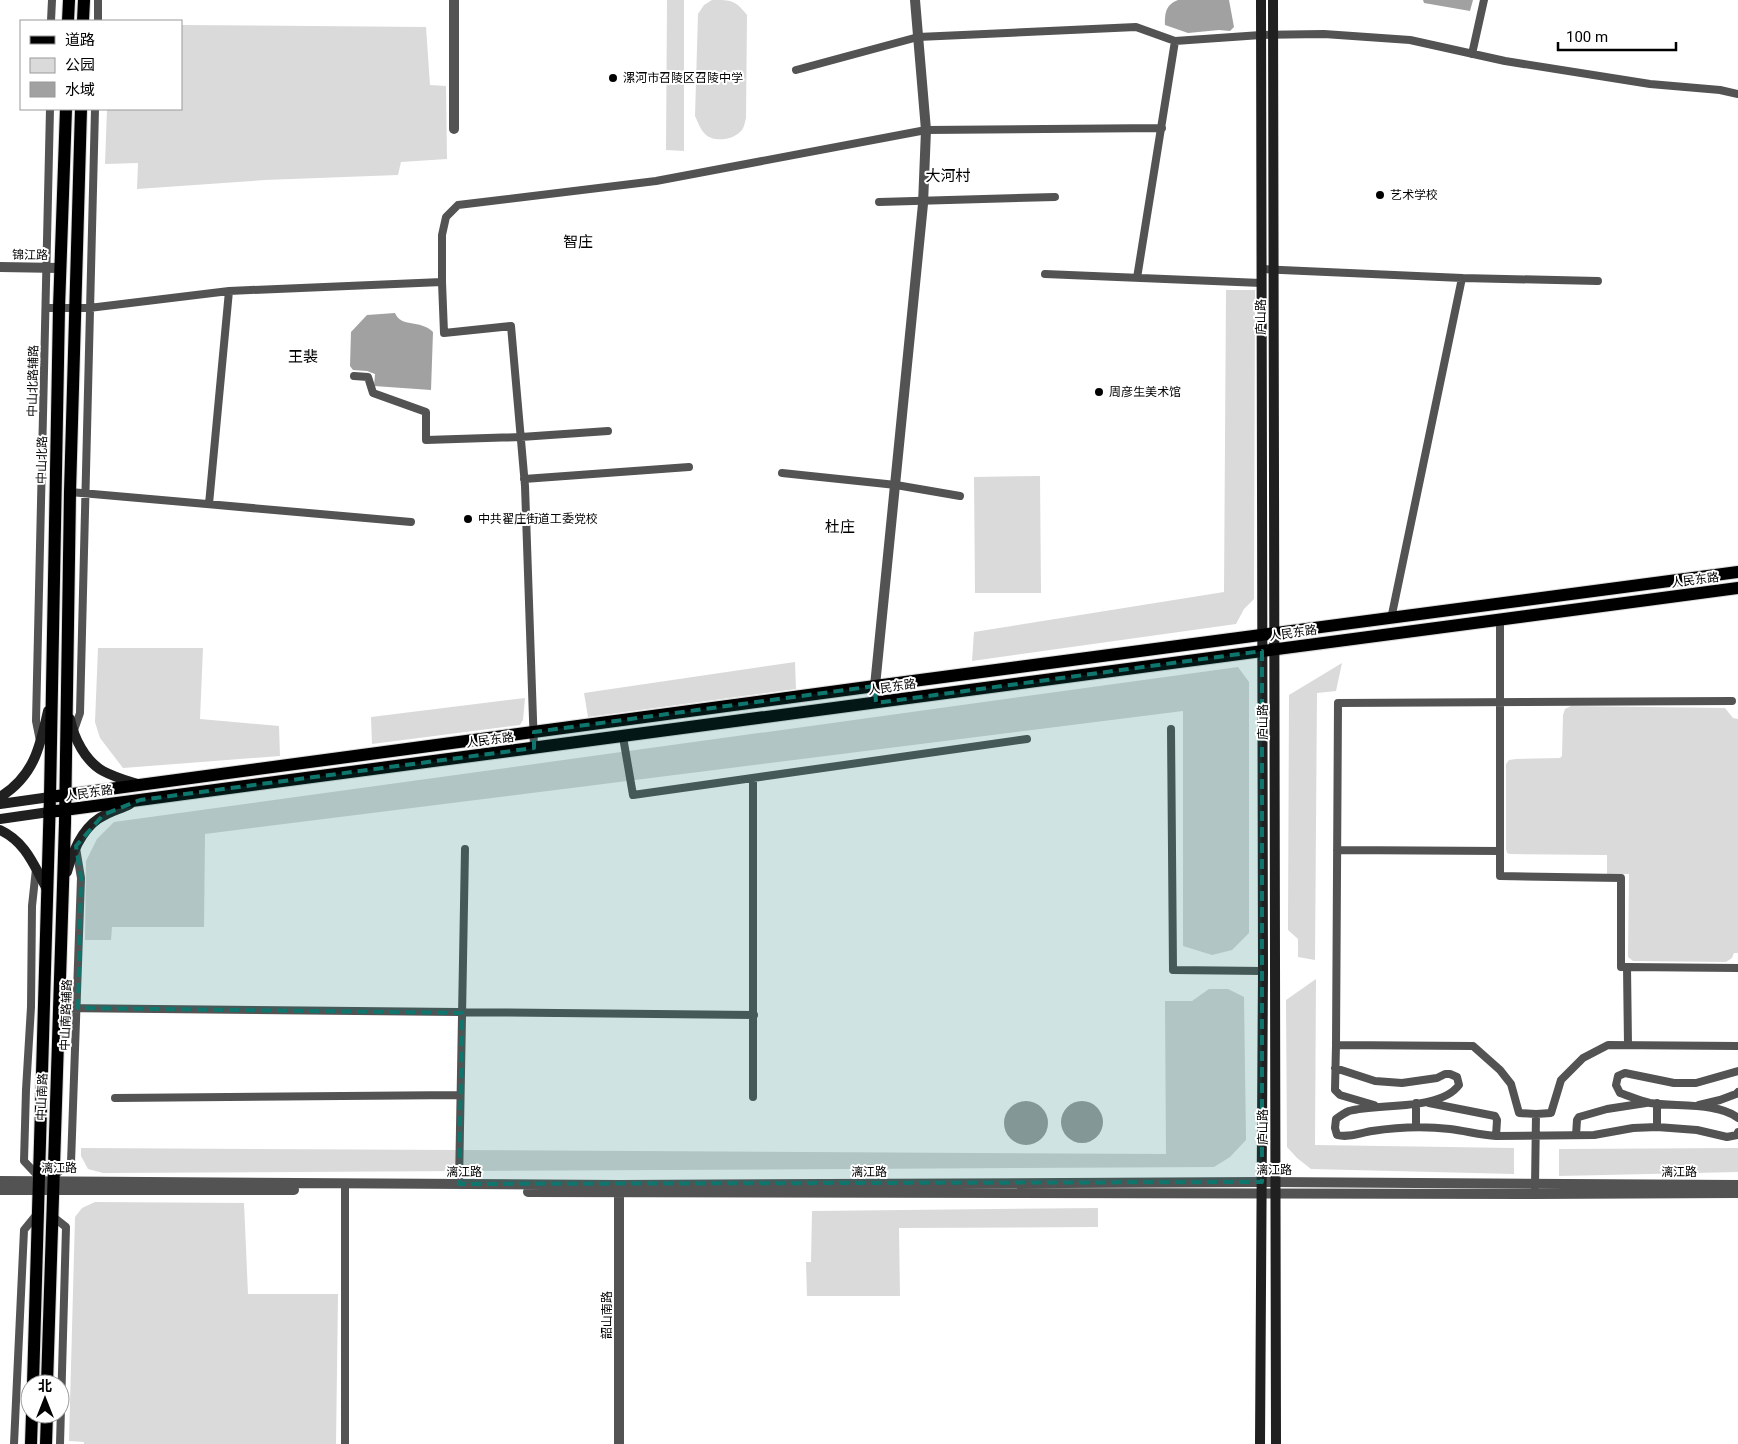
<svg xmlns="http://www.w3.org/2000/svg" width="1738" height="1444" font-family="Roboto,'Noto Sans SC',sans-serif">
<rect width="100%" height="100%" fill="#fff"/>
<path fill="#dadada" d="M 667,0 L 684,0 L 684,151 L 666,150 Z
M 712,0 C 732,0 735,0 747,15 L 746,118 C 745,122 744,127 742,130 C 734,140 714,143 705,134 C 700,129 698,122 695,116 L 698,14 L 704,5 Z
M 181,25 L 426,27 L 430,85 L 446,86 L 447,159 L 401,162 L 398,175 L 265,180 L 137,189 L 138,163 L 105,164 L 107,109 L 181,109 Z
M 1226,290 L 1255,290 L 1254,599 L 1244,609 L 1236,624 L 972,661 L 974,632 L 1224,592 Z
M 1040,476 L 1041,593 L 975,593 L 974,477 Z
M 98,648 L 203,648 L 200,719 L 279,726 L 280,756 L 123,768 L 100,738 L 95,722 Z
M 795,662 L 796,689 L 588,717 L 584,693 Z
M 1342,663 L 1336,691 L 1317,693 L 1315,960 L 1298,957 L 1298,939 L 1288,930 L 1289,695 Z
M 1238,667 L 1249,682 L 1249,933 L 1232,950 L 1212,955 L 1183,946 L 1183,711 L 205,834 L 204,927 L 112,927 L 111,940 L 85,940 L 86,861 L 97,839 L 114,822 Z
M 525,698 L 523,720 L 520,725 L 372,744 L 371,717 Z
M 1571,706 L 1725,708 L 1733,718 L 1738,719 L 1738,953 L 1734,953 L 1732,958 L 1726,962 L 1633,961 L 1628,957 L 1629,874 L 1607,874 L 1607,855 L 1510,854 L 1507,853 L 1506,849 L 1506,764 L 1509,760 L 1516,759 L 1560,758 L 1562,756 L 1563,715 L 1565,709 Z
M 1316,979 L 1315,1145 L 1514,1148 L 1514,1174 L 1311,1169 L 1297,1158 L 1287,1147 L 1286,1000 Z
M 1209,989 L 1228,989 L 1244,997 L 1246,1140 L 1230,1157 L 1214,1167 L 103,1173 L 88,1169 L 81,1156 L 81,1148 L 1166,1154 L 1165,1001 L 1192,1001 Z
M 1738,1148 L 1738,1172 L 1559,1176 L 1559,1149 Z
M 95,1202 L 244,1203 L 248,1294 L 338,1294 L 336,1444 L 84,1444 L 84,1442 L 69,1441 L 75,1217 L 82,1208 Z
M 1098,1208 L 1098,1227 L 899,1228 L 900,1296 L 807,1296 L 806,1262 L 811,1262 L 812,1211 Z"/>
<path fill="#a1a1a1" d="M 1178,0 L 1229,0 L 1234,27 L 1230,31 L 1219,30 L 1188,33 L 1165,25 C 1165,14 1165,5 1178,0 Z
M 1423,0 L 1473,0 L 1470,11 L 1424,3 Z
M 395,313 C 401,328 420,319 433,332 L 431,390 L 374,386 L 375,374 L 367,371 L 353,370 L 350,366 L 351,332 L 367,315 Z
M1061 1122a21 21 0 1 1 42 0a21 21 0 1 1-42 0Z
M1004 1123a22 22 0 1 1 44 0a22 22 0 1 1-44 0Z"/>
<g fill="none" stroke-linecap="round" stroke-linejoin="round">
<defs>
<path id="primary" d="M 68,21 L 69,0
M 83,21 L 84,0
M 50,797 L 875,686 L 1738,572
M 49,812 L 1738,588
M 33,1384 L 50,797 L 59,308 L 66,109
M 47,1384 L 65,823 L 70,492 L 81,109
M 31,1444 L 32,1414
M 46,1444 L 47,1414"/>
</defs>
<use href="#primary" stroke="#dbdbdb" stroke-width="14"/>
<path stroke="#535353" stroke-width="8" d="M 51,21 L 52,0
M 98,21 L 98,0
M 1472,54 L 1484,0
M 796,70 L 918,37 L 1136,27 L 1175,41 L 1261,35 L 1324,34 L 1410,40 L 1505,61 L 1650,84 L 1720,90 L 1738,94
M 879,202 L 1055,197
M 1261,269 L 1462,278 L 1598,281
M 1045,274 L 1261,283
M 1137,278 L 1175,41
M 442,282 L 442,235 L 446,217 L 458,205 L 656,181 L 926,130 L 1162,128
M 46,308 L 89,308 L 229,291 L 442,282 L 444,333 L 511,326 L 525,486 L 534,748
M 354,376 L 368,377 L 373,393 L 426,412 L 426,440 L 521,437 L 608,431
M 782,473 L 896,485 L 960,496
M 524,479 L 689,467
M 70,492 L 411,522
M 209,504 L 229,291
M 1391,619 L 1462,278
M 1500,619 L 1500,876 L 1621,878 L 1621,967 L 1627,967
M 1732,701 L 1338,703 L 1336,1045 L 1473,1046 L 1500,1070 L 1511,1084 L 1519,1113 L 1536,1114 L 1551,1113 L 1561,1080 L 1583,1058 L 1608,1045 L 1738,1046
M 1171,729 L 1173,970 L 1263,971
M 73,733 L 80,713 L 95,109
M 623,737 L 633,795 L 1027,739
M 40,741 L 36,721 L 50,109
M 1337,850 L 1500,851
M 36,869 L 32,906 L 31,1007 L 26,1090 L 24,1161 L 38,1176
M 58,1008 L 754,1015
M 1336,1045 L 1335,1090 L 1340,1095 L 1374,1105
M 1628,1045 L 1627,967 L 1738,968
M 1335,1068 L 1375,1081 L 1402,1083 L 1437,1078 L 1445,1074 L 1450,1074 L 1457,1077 L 1459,1085 C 1440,1111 1379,1103 1349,1111 C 1344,1113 1340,1116 1336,1119 L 1335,1128 L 1337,1135 C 1348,1138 1360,1133 1372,1131 C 1398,1127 1424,1126 1450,1129 C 1466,1131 1481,1135 1496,1136 L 1594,1135 L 1633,1128 L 1657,1127 L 1697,1130 L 1727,1137 L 1737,1135 L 1738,1132
M 1738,1071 L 1696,1083 L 1674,1083 L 1625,1073 L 1618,1076 L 1616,1085 L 1620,1093 C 1629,1096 1640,1101 1650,1103 C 1674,1107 1719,1102 1738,1118
M 753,1097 L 753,778
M 115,1098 L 460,1095
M 1429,1103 L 1495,1116 L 1497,1120 L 1496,1136
M 1699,1105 L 1720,1100 L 1736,1094 L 1738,1092
M 1416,1127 L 1416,1103
M 1657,1127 L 1657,1103
M 1576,1135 L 1577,1120 L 1579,1117 L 1607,1109 L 1646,1103
M 53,1176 L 71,1163 L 81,878 L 76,848
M 345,1184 L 345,1444
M 459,1184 L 465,849
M 1535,1187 L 1536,1114
M 52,1216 L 66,1227 L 60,1444
M 14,1444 L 24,1230 L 37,1214"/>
<path stroke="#535353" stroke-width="10" d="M 454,0 L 454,129
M 0,267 L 60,268
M 876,703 L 875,686 L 923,204 L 926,130 L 915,0
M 0,1181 L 619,1185 L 1262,1182 L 1738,1185
M 0,1190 L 294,1190
M 528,1192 L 1535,1194 L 1738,1193
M 619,1444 L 619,1186"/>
<path stroke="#202020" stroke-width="10" d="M 1273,0 L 1276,1444
M 70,719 C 74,738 85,761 103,771 C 114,777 128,781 140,785
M 0,797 C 34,776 40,747 48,711
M 0,804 L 50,797
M 0,819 L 49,812
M 0,830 C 26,842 34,866 47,889
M 67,872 C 73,850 83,825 105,815 C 113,811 122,808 130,804
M 1260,1444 L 1263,971 L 1261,0"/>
<use href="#primary" stroke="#000" stroke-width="12"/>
</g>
<path fill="#0f766e" fill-opacity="0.2" stroke="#0f766e" stroke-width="4" stroke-dasharray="10 6" stroke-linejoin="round" d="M 1262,651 L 1262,1182 L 459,1184 L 462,1013 L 78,1008 L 81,878 L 76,846 L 103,815 L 140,800 L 534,748 L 534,732 L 875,686 L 876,703 Z"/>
<g fill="#000" stroke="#fff" stroke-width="2">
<circle cx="613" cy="78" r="5"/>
<circle cx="1380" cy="195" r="5"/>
<circle cx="1099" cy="392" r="5"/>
<circle cx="468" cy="519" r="5"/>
</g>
<g text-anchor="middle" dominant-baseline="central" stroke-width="4" stroke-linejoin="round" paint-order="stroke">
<g font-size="12" fill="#000" stroke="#fff" text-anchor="start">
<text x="623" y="78">漯河市召陵区召陵中学</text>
<text x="1390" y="195">艺术学校</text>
<text x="1109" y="392">周彦生美术馆</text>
<text x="478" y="519">中共翟庄街道工委党校</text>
</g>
<g font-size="12" fill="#000" stroke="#fff">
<text transform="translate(30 255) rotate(1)">锦江路</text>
<text transform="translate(1261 317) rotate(-90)">庐山路</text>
<text transform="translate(33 381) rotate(-89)">中山北路辅路</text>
<text transform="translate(42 460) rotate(-89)">中山北路</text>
<text transform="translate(1695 580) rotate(-7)">人民东路</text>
<text transform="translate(1293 633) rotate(-8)">人民东路</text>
<text transform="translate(892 687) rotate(-8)">人民东路</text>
<text transform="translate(1263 722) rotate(-90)">庐山路</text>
<text transform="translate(490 740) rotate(-7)">人民东路</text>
<text transform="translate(89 793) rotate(-8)">人民东路</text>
<text transform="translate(66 1015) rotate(-88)">中山南路辅路</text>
<text transform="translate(42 1097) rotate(-88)">中山南路</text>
<text transform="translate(1263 1127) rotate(-90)">庐山路</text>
<text x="59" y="1168">漓江路</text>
<text x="1274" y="1170">漓江路</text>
<text x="464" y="1172">漓江路</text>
<text x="869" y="1172">漓江路</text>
<text x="1679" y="1172">漓江路</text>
<text transform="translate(607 1315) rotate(-90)">韶山南路</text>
</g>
<g font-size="15" fill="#000" stroke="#fff">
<text x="948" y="176">大河村</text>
<text x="578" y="242">智庄</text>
<text x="303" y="357">王裴</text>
<text x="840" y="527">杜庄</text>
</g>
</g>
<rect x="20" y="20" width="162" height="90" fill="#ffffff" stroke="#999999"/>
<rect x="30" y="36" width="25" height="8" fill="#000000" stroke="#999999"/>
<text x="65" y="45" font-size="15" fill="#000000">道路</text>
<rect x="30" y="58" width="25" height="15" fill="#dadada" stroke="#999999"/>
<text x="65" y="70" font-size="15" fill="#000000">公园</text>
<rect x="30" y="82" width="25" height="15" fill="#a1a1a1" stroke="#999999"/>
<text x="65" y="95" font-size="15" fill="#000000">水域</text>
<g transform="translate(45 1399)"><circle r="24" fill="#ffffff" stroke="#999999"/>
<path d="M0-4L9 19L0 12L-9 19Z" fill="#000000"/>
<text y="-8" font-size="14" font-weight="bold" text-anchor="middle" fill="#000000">北</text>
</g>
<path d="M1558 42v8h118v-8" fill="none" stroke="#000000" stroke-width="2.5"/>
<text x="1566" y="42" font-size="15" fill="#000000" stroke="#ffffff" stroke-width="4" paint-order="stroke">100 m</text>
</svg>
